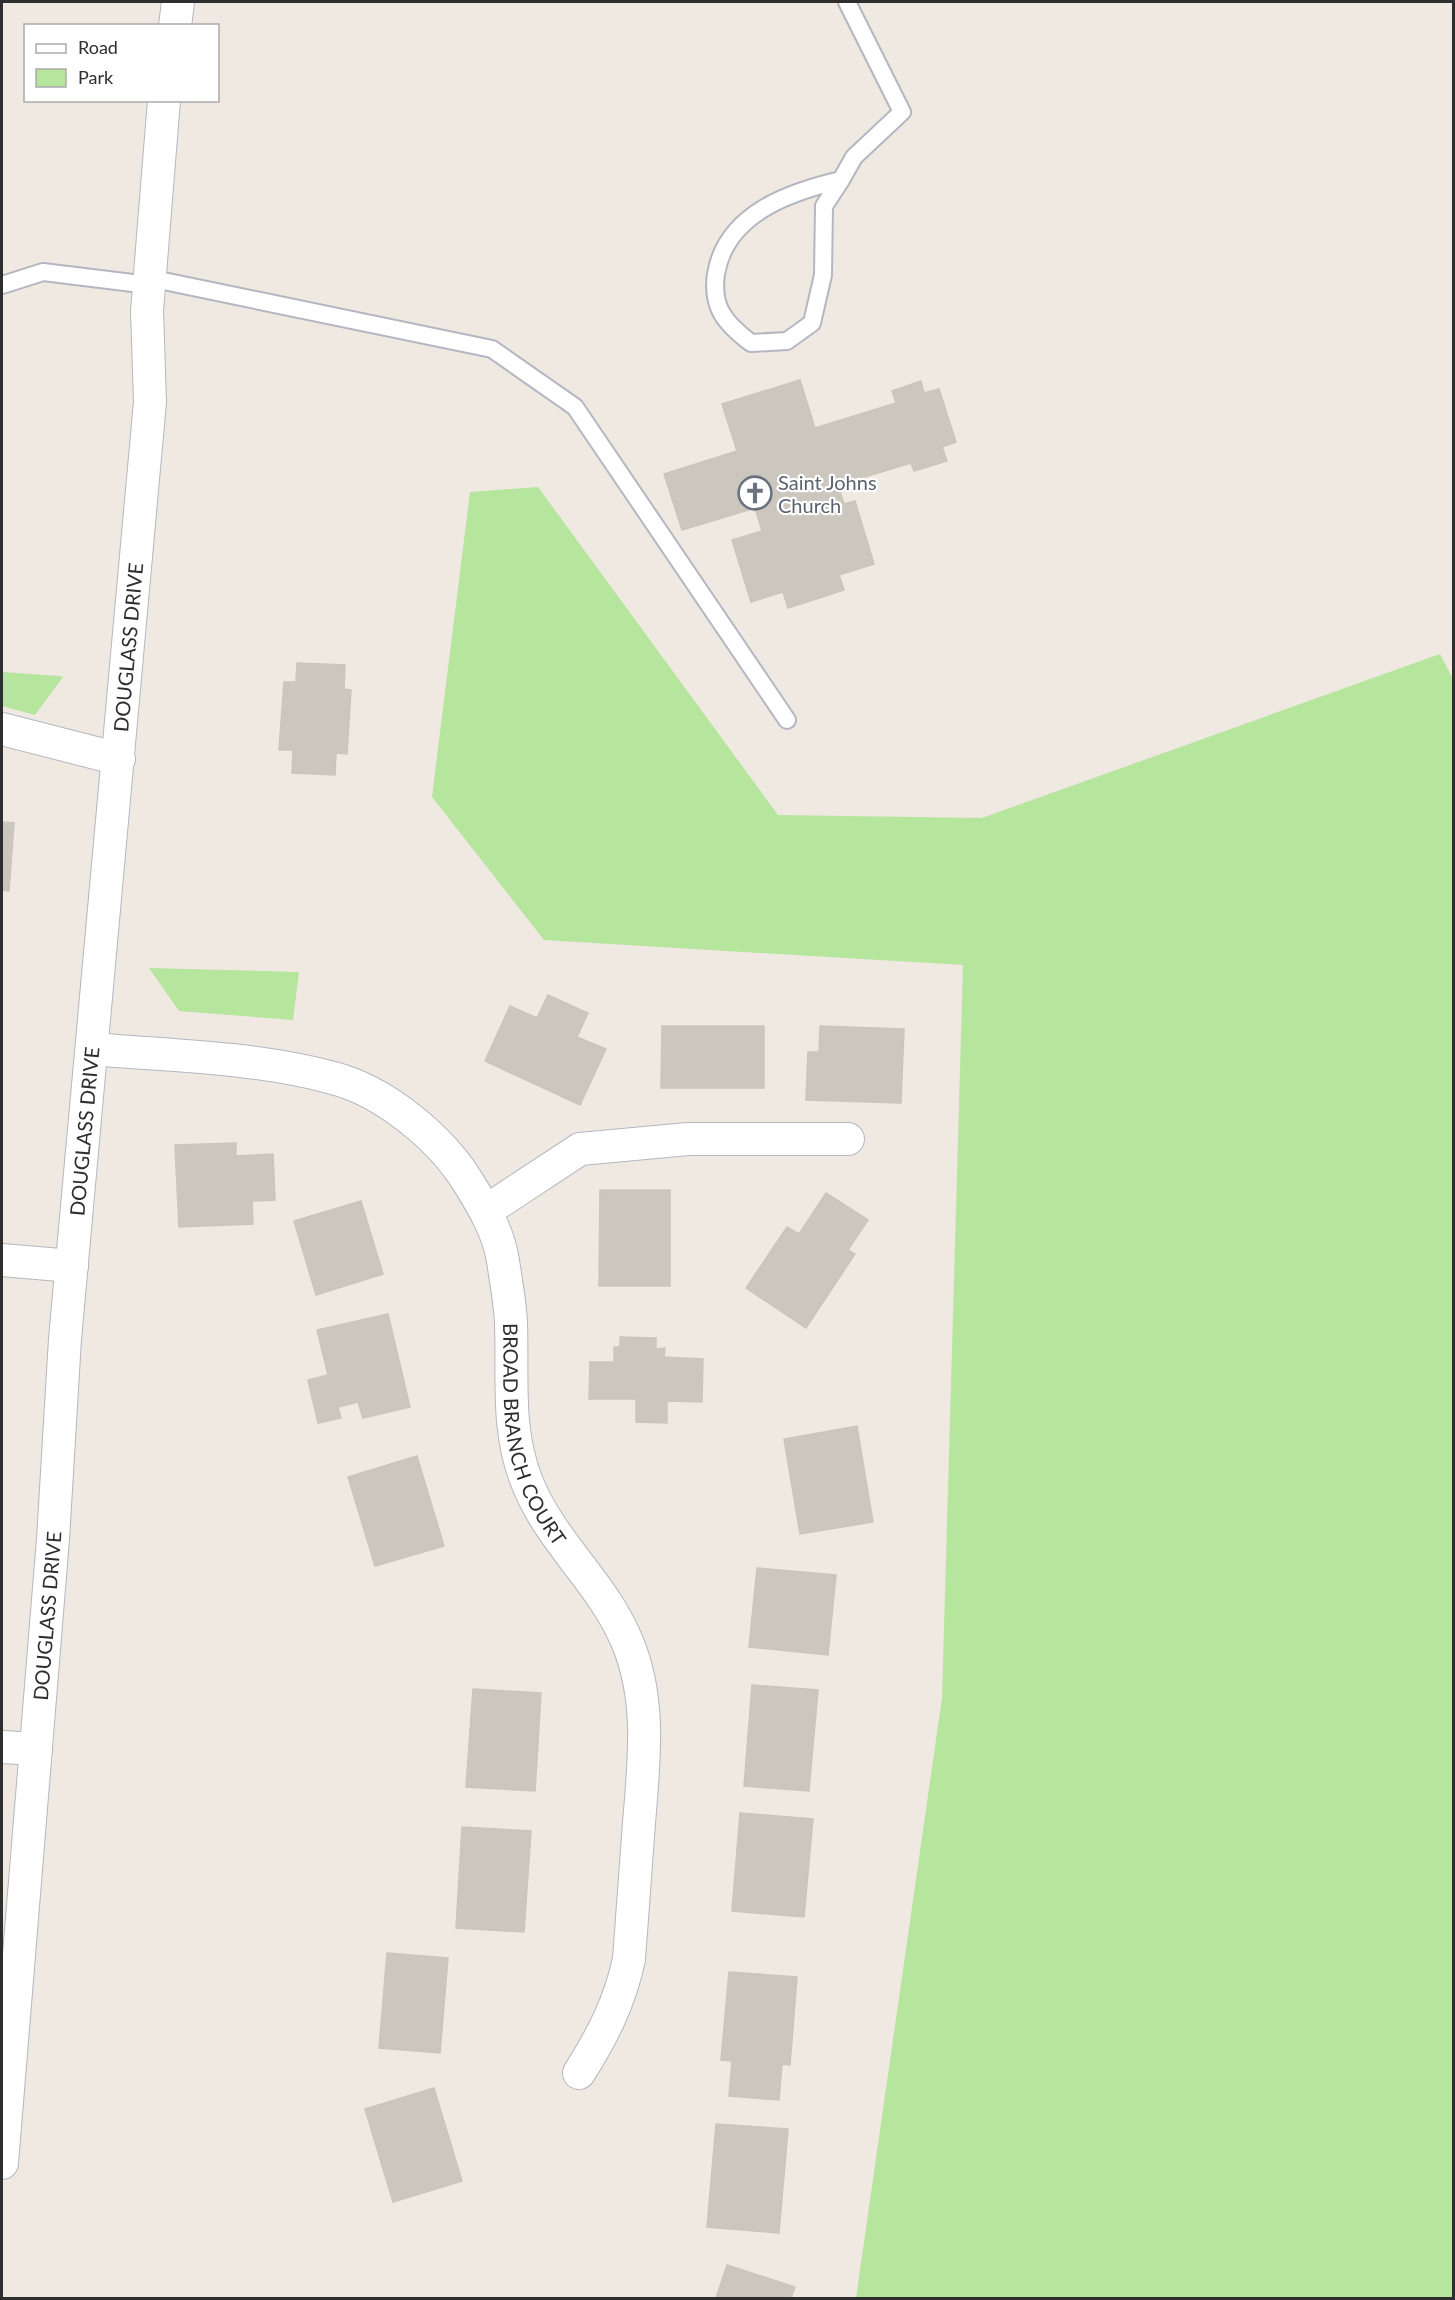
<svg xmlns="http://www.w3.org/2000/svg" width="1455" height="2300" font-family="Lato,sans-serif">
<rect width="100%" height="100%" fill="#efe9e1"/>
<path fill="#b6e59e" d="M 538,487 L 778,815 L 982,818 L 1440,654 L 1453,679 L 1453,2298 L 856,2298 L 942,1698 L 963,965 L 544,940 L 432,797 L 470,492 Z
M 2,672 L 59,676 L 63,677 L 35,715 L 2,706 Z
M 149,968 L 299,972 L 293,1020 L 179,1011 Z"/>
<path fill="#cbc7bf" stroke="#cbc5ba" stroke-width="1.5" d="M 800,380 L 815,428 L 896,403 L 892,391 L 921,381 L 924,393 L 939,389 L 956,442 L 942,447 L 947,461 L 914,471 L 911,463 L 838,485 L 844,504 L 855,501 L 874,564 L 839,575 L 844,590 L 788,608 L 783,592 L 751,602 L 732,540 L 762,531 L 755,508 L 682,530 L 664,474 L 737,451 L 722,404 Z
M 297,663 L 345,665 L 344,689 L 351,690 L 347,754 L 336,753 L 335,775 L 292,773 L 293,750 L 279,750 L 284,682 L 296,682 Z
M 2,822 L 14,823 L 9,891 L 2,890 Z
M 548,995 L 588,1013 L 577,1037 L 606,1049 L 580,1105 L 485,1061 L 510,1006 L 537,1018 Z
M 662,1026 L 764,1026 L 764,1088 L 661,1088 Z
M 820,1026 L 904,1029 L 901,1103 L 806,1100 L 808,1052 L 819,1052 Z
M 236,1143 L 236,1156 L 273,1154 L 275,1200 L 252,1201 L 253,1224 L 179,1227 L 175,1145 Z
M 600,1190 L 670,1190 L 670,1286 L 599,1286 Z
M 826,1193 L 868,1220 L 848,1250 L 855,1254 L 806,1328 L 746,1288 L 787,1227 L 799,1234 Z
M 361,1201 L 383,1274 L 316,1295 L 294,1221 Z
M 388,1314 L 410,1407 L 363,1418 L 358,1402 L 338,1407 L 341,1418 L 318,1423 L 308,1380 L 328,1375 L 317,1330 Z
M 620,1337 L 656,1338 L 656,1349 L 665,1348 L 664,1357 L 703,1359 L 702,1402 L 667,1401 L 667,1423 L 636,1422 L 636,1399 L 589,1399 L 590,1362 L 614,1362 L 614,1347 L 620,1347 Z
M 857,1426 L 873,1522 L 800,1534 L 784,1439 Z
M 417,1456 L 444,1546 L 375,1566 L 348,1477 Z
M 757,1568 L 836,1575 L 828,1655 L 749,1647 Z
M 752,1685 L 818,1690 L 809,1791 L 744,1786 Z
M 473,1689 L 541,1693 L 535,1791 L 466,1787 Z
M 740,1813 L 813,1819 L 804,1917 L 732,1911 Z
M 462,1827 L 531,1831 L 524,1932 L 456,1928 Z
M 387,1953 L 448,1958 L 440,2053 L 379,2048 Z
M 729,1972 L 797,1977 L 790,2065 L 782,2064 L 779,2100 L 729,2096 L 732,2061 L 721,2060 Z
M 434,2088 L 462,2181 L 393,2202 L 365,2109 Z
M 716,2124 L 788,2129 L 779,2233 L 707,2227 Z
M 727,2265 L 795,2287 L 791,2298 L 716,2298 Z"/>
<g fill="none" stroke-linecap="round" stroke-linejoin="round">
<defs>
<path id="service" d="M 841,180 L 824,206 L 823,275 L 812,323 L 787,341 L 751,343 C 726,324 711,308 716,274 C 726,214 789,192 841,180 Z
M 841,180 L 854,157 L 902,112 L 847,2
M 149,278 L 492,349 L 575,407 L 787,720
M 2,285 L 43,272 L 149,285"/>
<g id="minor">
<path d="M 175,26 L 178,2"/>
<path d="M 2,729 L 119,759"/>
<path id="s1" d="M 93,1049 C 172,1056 256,1057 333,1078 C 384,1091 441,1138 468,1182 C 483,1206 499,1233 503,1261 C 506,1281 510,1302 511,1323 C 513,1378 506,1430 527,1482 C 550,1541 601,1581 626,1639 C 652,1698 644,1761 639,1823 C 636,1868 632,1914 629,1959 C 620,2002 602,2037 579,2073"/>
<path d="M 486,1211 L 580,1149 L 688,1139 L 848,1139"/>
<path d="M 2,1260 L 72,1266"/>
<path d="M 2,1747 L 36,1749"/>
<path id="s2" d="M 2,2163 L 53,1539 L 65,1339 L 150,402 L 147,311 L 164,100"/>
</g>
</defs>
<use href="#service" stroke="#b4b7c1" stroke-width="20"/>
<use href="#minor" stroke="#b4b7c1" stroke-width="34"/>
<use href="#service" stroke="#fff" stroke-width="16"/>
<use href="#minor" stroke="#fff" stroke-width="32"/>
</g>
<defs>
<symbol id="church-ring" viewBox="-11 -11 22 22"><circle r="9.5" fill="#fff" stroke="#6b7280" stroke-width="1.5"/><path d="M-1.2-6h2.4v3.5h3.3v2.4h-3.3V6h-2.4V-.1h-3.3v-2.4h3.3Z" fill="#6b7280"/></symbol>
</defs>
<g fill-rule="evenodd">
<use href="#church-ring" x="736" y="474" width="38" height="38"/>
</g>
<g text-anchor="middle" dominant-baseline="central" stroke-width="4.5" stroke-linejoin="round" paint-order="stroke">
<g font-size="20" fill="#5b616d" stroke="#fff" text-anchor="start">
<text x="778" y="482">Saint Johns<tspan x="778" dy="23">Church</tspan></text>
</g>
<g font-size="20" fill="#2e2e2e" stroke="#fff">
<text stroke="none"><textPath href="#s2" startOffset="1521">DOUGLASS DRIVE</textPath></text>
<text stroke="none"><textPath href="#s2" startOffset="1035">DOUGLASS DRIVE</textPath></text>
<text stroke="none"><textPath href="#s1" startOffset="681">BROAD BRANCH COURT</textPath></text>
<text stroke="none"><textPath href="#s2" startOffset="549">DOUGLASS DRIVE</textPath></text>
</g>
</g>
<rect width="1455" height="2300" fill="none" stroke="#2e2e2e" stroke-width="6"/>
<rect x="24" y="24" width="195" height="78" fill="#ffffff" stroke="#ababab" stroke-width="1.5"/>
<rect x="36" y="44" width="30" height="9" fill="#ffffff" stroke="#ababab" stroke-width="1.5"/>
<text x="78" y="54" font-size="18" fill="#2e2e2e">Road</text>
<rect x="36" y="69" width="30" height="18" fill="#b6e59e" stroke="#ababab" stroke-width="1.5"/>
<text x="78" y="84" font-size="18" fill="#2e2e2e">Park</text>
</svg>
